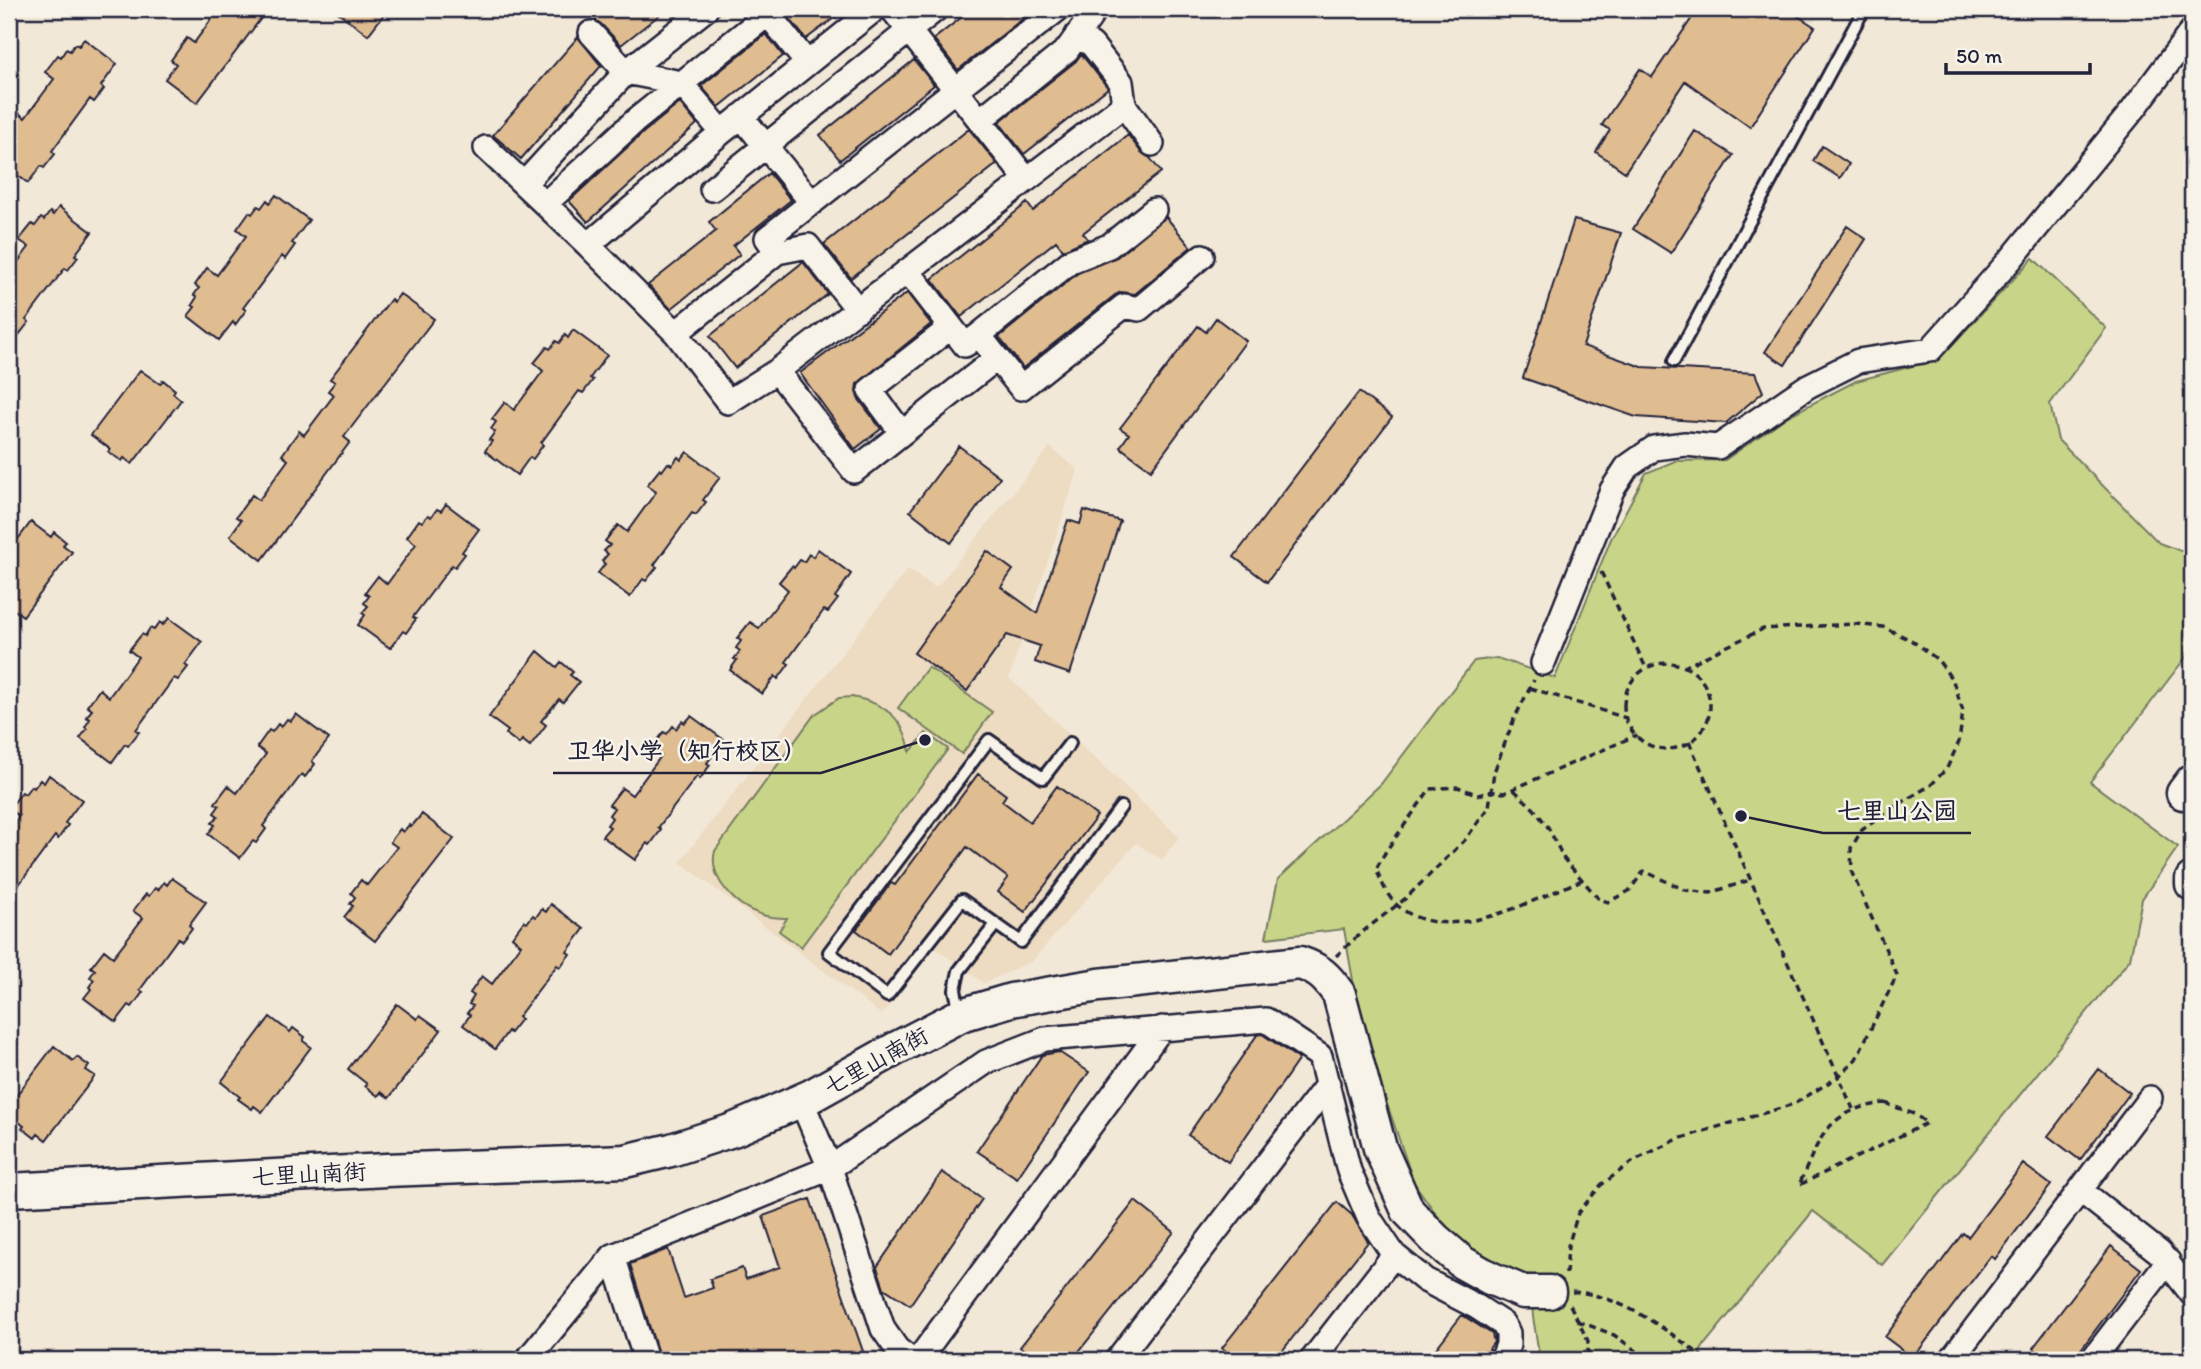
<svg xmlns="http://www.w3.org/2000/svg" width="2201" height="1369" font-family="Itim,'LXGW WenKai TC',sans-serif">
<rect width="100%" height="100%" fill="#f2e8d7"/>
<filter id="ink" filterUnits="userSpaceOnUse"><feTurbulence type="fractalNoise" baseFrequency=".0143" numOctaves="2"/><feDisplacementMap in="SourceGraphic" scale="14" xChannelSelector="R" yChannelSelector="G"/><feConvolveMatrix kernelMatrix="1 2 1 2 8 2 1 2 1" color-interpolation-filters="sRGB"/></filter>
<g filter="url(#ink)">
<path fill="#eddbc2" d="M 1050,447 L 1078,470 L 1009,678 L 1179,837 L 1162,860 L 1136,843 L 1032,961 L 984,983 L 934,947 L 882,1015 L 680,862 L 908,569 L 936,588 Z"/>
<path fill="#c8d588" stroke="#757c62" stroke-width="2" d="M 2033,258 L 2106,328 L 2050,404 L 2058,440 L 2159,543 L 2192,555 L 2192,649 L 2090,782 L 2178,847 L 2142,899 L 2130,959 L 1882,1265 L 1813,1211 L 1705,1344 L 1695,1360 L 1540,1360 L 1533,1317 L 1531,1275 L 1503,1270 L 1479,1255 L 1447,1229 L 1414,1183 L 1386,1101 L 1358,1009 L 1344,929 L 1266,938 L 1278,879 L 1381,784 L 1474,661 L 1497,658 L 1555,678 L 1611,539 L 1646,473 L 1675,461 L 1725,460 L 1788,416 L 1856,381 L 1939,359 Z
M 928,667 L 992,712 L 962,754 L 898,708 Z
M 852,697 C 885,703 905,719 910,752 L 926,733 L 948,749 L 801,947 L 779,931 L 787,918 C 778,918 769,918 760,914 C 735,906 708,878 715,851 L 814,715 L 839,698 Z"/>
<path fill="#e0bc91" stroke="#22223b" stroke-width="2" d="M 219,9 L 268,9 L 197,103 L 165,79 L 176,64 L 171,60 L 187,38 L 194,43 Z
M 334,9 L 388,9 L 368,35 Z
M 608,9 L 667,9 L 621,45 L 601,24 L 595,20 Z
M 792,9 L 846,9 L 806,39 L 787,15 Z
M 972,9 L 1035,9 L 958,70 L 934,39 Z
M 1698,9 L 1787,9 L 1815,27 L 1750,127 L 1685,81 L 1625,172 L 1596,152 L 1610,130 L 1602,125 L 1640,69 L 1652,77 Z
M 766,34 L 783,56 L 719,107 L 701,86 Z
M 578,37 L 601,66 L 521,159 L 493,135 Z
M 84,39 L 117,64 L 101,86 L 104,89 L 94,102 L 90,99 L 52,151 L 55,154 L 44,168 L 41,166 L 28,183 L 9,169 L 9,121 L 16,111 L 25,118 L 54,79 L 45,72 L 58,55 L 61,57 L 66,49 L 70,51 L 75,44 L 79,46 Z
M 1081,54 L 1108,88 L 1024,154 L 999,122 L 1076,61 Z
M 914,60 L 934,85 L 840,160 L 820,135 Z
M 680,103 L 697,124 L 588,222 L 569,201 L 644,132 Z
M 969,129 L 997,164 L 851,278 L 824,244 Z
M 1695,131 L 1733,155 L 1671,253 L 1633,229 Z
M 1128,135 L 1141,152 L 1150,158 L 1161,172 L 1083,233 L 1088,239 L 1063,250 L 1056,241 L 961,317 L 932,279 L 1027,203 L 1033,211 Z
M 1822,146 L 1849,164 L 1840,178 L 1813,161 Z
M 769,173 L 791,200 L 733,246 L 740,254 L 671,309 L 648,285 L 716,231 L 709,222 Z
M 276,195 L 309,220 L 292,243 L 295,245 L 285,259 L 282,256 L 243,308 L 246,310 L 235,325 L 233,322 L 219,340 L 188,316 L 195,307 L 192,305 L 197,297 L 194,295 L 199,288 L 195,285 L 207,268 L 217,275 L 246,236 L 237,229 L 249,212 L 252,214 L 258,206 L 261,208 L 267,200 L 270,203 Z
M 59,207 L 92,232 L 75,255 L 78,257 L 68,270 L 65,268 L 26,320 L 29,322 L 18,336 L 9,329 L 9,274 L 29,247 L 19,240 L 32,224 L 35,226 L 41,218 L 44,220 L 50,212 L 53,215 Z
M 1166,217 L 1191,247 L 1135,294 L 1121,292 L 1115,295 L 1023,368 L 999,337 L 1078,273 L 1117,257 Z
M 1574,220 L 1621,233 L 1583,346 L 1642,367 L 1755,373 L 1763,392 L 1726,423 L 1636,417 L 1523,378 Z
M 1847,226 L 1866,239 L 1785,365 L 1765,352 Z
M 803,262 L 828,294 L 735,368 L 710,336 Z
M 907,293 L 931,324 L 857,384 L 856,391 L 858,398 L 881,429 L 855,449 L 800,373 Z
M 400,294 L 434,319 L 344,437 L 350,442 L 262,560 L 230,536 L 241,520 L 236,517 L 252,495 L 259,500 L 288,460 L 282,455 L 299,431 L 304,435 L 334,395 L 328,391 L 335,382 L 330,379 L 391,299 L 394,302 Z
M 1216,318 L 1246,341 L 1151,470 L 1120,447 L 1129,434 L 1120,428 L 1198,326 L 1206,332 Z
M 573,330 L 607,355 L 590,378 L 593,380 L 583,393 L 579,391 L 541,443 L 543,445 L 533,459 L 530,457 L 517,475 L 485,451 L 492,441 L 489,440 L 495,432 L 491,429 L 496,422 L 492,419 L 505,402 L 514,410 L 543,371 L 534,363 L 547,347 L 550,349 L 556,341 L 559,343 L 565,335 L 568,338 Z
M 140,370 L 160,384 L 163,380 L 175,390 L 173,393 L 181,400 L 132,464 L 124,458 L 122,461 L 108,452 L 110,449 L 91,435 Z
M 1359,392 L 1392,417 L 1267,582 L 1234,557 Z
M 959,446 L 1000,477 L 951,543 L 910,511 Z
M 687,452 L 720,477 L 703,500 L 706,502 L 696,515 L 692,513 L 654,565 L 657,567 L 646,581 L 643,579 L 630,597 L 598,573 L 605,564 L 602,561 L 608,554 L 604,551 L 610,545 L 605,541 L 618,525 L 627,532 L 656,492 L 647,485 L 660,469 L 662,471 L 668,463 L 672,465 L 678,457 L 681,460 Z
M 446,504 L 479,529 L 462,552 L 465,554 L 455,567 L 452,565 L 413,617 L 416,619 L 406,633 L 403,631 L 390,648 L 358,625 L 365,615 L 362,613 L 368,606 L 364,603 L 369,596 L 365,593 L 378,576 L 387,584 L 416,544 L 407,537 L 419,520 L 422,522 L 428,515 L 431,517 L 437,509 L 441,511 Z
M 1084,510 L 1120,521 L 1070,674 L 1035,662 L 1040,646 L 1007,635 L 967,691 L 914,653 L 987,551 L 1013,570 L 1001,587 L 1037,613 L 1068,520 L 1080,524 Z
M 31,522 L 51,537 L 54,532 L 66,542 L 63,545 L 72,552 L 23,616 L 9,606 L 9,551 Z
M 818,549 L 851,574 L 835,597 L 838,599 L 828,612 L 824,610 L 786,662 L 789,664 L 778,679 L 775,676 L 762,694 L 730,670 L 737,660 L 734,659 L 740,651 L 736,648 L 741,641 L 737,638 L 750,622 L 759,628 L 788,590 L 779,582 L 792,566 L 794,568 L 800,560 L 804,562 L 809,554 L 813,557 Z
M 169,618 L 202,642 L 185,665 L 188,667 L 178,680 L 174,678 L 136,730 L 139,732 L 128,746 L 125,744 L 112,762 L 80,738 L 87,729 L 85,727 L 90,719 L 86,717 L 92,710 L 87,706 L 100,689 L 109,697 L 138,657 L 129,650 L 142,634 L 145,636 L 150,628 L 154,630 L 160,622 L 163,625 Z
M 538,651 L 557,667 L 561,662 L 573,672 L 570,675 L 579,682 L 563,702 L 559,699 L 541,721 L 546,725 L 530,746 L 522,740 L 519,744 L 506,734 L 508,731 L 489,717 Z
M 296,714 L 329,739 L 312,761 L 315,764 L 305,777 L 302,774 L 263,826 L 266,829 L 256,843 L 253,841 L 240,858 L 208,834 L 215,825 L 212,823 L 218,816 L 214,813 L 219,806 L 215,803 L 228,786 L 237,793 L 266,754 L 257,747 L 269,730 L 272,732 L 278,724 L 281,727 L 287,719 L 291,721 Z
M 691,716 L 724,740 L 707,763 L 710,765 L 700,779 L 697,776 L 658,828 L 661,830 L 650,845 L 647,843 L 635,860 L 602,836 L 610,827 L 607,825 L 612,818 L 609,815 L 614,808 L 609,805 L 622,788 L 632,795 L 661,756 L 651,749 L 664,732 L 667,734 L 673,726 L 676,729 L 682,721 L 685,723 Z
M 978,774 L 1006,795 L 1002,801 L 1030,822 L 1057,786 L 1097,816 L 1025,912 L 998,892 L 1008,878 L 967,847 L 888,954 L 856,930 L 891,883 L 895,885 Z
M 49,775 L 82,800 L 65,823 L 68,825 L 58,839 L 55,836 L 9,898 L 9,829 L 19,816 L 9,809 L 22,792 L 25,794 L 31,786 L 34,788 L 40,780 L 44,783 Z
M 422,814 L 454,839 L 375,941 L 344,917 L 353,906 L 350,904 L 355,897 L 351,893 L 361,880 L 367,885 L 397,847 L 390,842 L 400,829 L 403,832 L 409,825 L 411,827 Z
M 172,878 L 206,902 L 189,925 L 192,928 L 182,941 L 178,938 L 140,990 L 143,992 L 132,1007 L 129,1005 L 116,1022 L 84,998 L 91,989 L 89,987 L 94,980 L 90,977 L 95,970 L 91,967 L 104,950 L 113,957 L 143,918 L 133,911 L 146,894 L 149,896 L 155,888 L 158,890 L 164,882 L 167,885 Z
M 551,904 L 584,929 L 567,952 L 570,954 L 560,967 L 557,965 L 518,1017 L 521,1019 L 510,1033 L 508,1031 L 495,1049 L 463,1025 L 470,1015 L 467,1013 L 473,1006 L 469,1004 L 474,996 L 470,993 L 482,976 L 492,984 L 521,945 L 512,937 L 524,921 L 527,923 L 533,915 L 536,917 L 542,909 L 546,912 Z
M 397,1004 L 417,1019 L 420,1015 L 441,1030 L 389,1098 L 381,1092 L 378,1096 L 365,1086 L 367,1084 L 348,1069 Z
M 270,1017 L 290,1032 L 293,1028 L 305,1037 L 303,1041 L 311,1047 L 262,1112 L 254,1106 L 252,1109 L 238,1099 L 240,1097 L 221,1082 Z
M 1262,1034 L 1299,1059 L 1228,1162 L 1188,1135 L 1257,1035 Z
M 54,1046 L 73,1061 L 77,1057 L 89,1066 L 86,1070 L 95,1076 L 46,1140 L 38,1134 L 35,1138 L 22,1128 L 24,1126 L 9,1114 L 9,1105 Z
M 1059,1052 L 1089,1072 L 1017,1178 L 977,1151 L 1042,1055 Z
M 2099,1069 L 2130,1093 L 2080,1160 L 2048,1136 Z
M 2023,1164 L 2051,1185 L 1995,1259 L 1991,1256 L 1913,1358 L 1885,1337 L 1963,1233 L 1968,1237 Z
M 942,1172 L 982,1199 L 910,1305 L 884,1288 L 877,1267 Z
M 810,1199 L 866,1360 L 660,1360 L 630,1264 L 668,1249 L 684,1298 L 713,1288 L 710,1279 L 742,1268 L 746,1279 L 780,1267 L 763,1216 Z
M 1135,1201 L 1174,1232 L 1072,1360 L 1037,1360 L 1020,1347 Z
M 1337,1202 L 1352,1215 L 1368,1242 L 1275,1360 L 1237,1360 L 1222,1348 Z
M 2111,1246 L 2141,1269 L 2073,1360 L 2049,1360 L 2033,1348 Z
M 1462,1315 L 1492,1334 L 1494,1342 L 1489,1349 L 1491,1351 L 1488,1360 L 1427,1360 Z"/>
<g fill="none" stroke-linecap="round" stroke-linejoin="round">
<defs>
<path id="lane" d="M 1674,361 L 1864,9
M 1070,743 L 1043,778 L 989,740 L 829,952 L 887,996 L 962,900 L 1021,942 L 1121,807
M 960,1012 L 955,990 L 959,971 L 996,924"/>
<path id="street" d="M 764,9 L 807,63
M 892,9 L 1026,179
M 591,33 L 626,72 L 681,83 L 722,132
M 1077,35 L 1092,45 L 1121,82 L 1124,105
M 741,116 L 812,203
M 980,120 L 1067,50 L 1096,9
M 1152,144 L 1124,105 L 777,371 L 854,471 L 997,358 L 1021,388 L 1124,306 L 1139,309 L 1202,256
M 486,148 L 588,245 L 676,333 L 728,402 L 777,371
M 524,184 L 626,72 L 706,9
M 712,189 L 936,9
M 545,204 L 635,121 L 774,9
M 588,245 L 722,132 L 875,9
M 777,252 L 808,246 L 858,310
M 908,271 L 965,345 L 979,335
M 676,333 L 777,252 L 767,238 L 1058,9
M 997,358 L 979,335 L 1071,261 L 1109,246 L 1154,210
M 902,433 L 870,390 L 951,327
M 1543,663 L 1612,490 L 1627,467 L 1654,448 L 1685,444 L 1718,447 L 1808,386 L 1858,361 L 1930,350 L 2011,259 L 2133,110 L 2192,31
M 801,1100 L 830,1168 L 883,1329 L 897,1349 L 911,1360
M 2080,1190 L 2160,1253 L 2192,1294
M 613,1256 L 646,1360
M 527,1360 L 613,1256 L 830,1168 L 986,1062 L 1045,1039 L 1266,1020 L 1320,1056 L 1349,1171 L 1369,1218 L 1394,1255 L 1425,1280 L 1477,1307 L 1503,1324 L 1508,1333 L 1508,1345 L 1502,1360
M 918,1360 L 1162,1028
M 1117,1360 L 1328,1084
M 1312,1360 L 1394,1255
M 1951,1360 L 2150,1098
M 2092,1360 L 2168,1261"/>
<path id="secondary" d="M 2183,793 L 2192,781
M 2192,879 L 2192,884
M 9,1190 L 386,1170 L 625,1161 L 671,1150 L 733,1130 L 811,1096 L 897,1048 L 961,1015 L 1011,1000 L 1099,985 L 1300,963 C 1320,970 1326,976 1339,994 L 1380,1148 L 1408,1211 L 1436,1240 L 1463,1263 L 1490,1278 L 1523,1292 L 1549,1292"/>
</defs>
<use href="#lane" stroke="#22223b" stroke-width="16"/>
<use href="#street" stroke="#22223b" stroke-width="28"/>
<use href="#secondary" stroke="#22223b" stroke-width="37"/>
<path stroke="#22223b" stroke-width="3.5" stroke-dasharray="7 5" stroke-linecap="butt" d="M 1601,572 L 1646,668
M1624 706a43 43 0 1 1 86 0a43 43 0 1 1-86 0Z
M 1530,688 L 1626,718
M 1689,742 L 1853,1109
M 1514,790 L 1534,809 L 1548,827 L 1564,859 L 1598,898 L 1608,902 L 1629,891 L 1644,871 L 1685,890 L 1710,893 L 1750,880
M 1582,880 C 1532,900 1448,948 1398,906 C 1387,897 1382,882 1376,869 L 1386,851 L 1430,789 L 1458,787 L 1479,795 L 1491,791 L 1504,793 L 1637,735
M 1336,956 L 1361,933 L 1406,898 L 1465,840 L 1489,807 L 1494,772 L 1514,719 L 1534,680
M 1885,1103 L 1914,1114 L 1927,1123 L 1799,1185 C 1820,1137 1827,1110 1885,1103 Z
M 1566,1274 L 1568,1246 L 1578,1213 L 1601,1185 L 1635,1160 L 1678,1139 L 1794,1104 L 1838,1077 L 1856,1059 L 1897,975 L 1852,873 L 1851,848 L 1862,830 L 1894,807 L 1931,785 L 1947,768 L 1959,742 L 1963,711 L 1953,681 L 1938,660 L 1911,640 L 1883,627 L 1855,624 L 1763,629 L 1686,666
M 1572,1292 C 1619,1293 1671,1333 1707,1360
M 1570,1305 L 1588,1341 L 1588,1360
M 1578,1321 L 1614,1335 L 1649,1360"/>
<use href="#lane" stroke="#f7f3e8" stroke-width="10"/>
<use href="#street" stroke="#f7f3e8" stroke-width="23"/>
<use href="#secondary" stroke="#f7f3e8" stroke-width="32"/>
</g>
</g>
<g text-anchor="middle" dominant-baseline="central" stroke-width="5" stroke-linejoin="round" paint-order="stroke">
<g font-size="23" fill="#22223b" stroke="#f7f3e8">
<text transform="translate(876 1061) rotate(-29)">七里山南街</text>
<text transform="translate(309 1174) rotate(-3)">七里山南街</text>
</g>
</g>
<path fill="none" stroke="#22223b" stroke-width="2.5" d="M925 740L821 773H553M1741 816L1823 833H1971"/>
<g fill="#22223b" stroke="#f7f3e8" stroke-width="2.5">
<circle cx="925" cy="740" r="7"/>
<circle cx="1741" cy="816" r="7"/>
</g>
<g font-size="24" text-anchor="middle" font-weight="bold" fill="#22223b" stroke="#f7f3e8" stroke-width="5" stroke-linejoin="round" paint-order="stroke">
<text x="687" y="759">卫华小学（知行校区）</text>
<text x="1897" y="819">七里山公园</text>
</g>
<rect width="2201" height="1369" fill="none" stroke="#f7f3e8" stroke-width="35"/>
<rect x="18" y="18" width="2166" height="1334" fill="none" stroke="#22223b" stroke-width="2.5" filter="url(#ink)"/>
<path d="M1946 63v10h144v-10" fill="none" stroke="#22223b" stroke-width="3.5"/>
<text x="1956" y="63" font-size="21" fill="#22223b" stroke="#f7f3e8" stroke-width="5" paint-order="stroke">50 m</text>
</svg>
